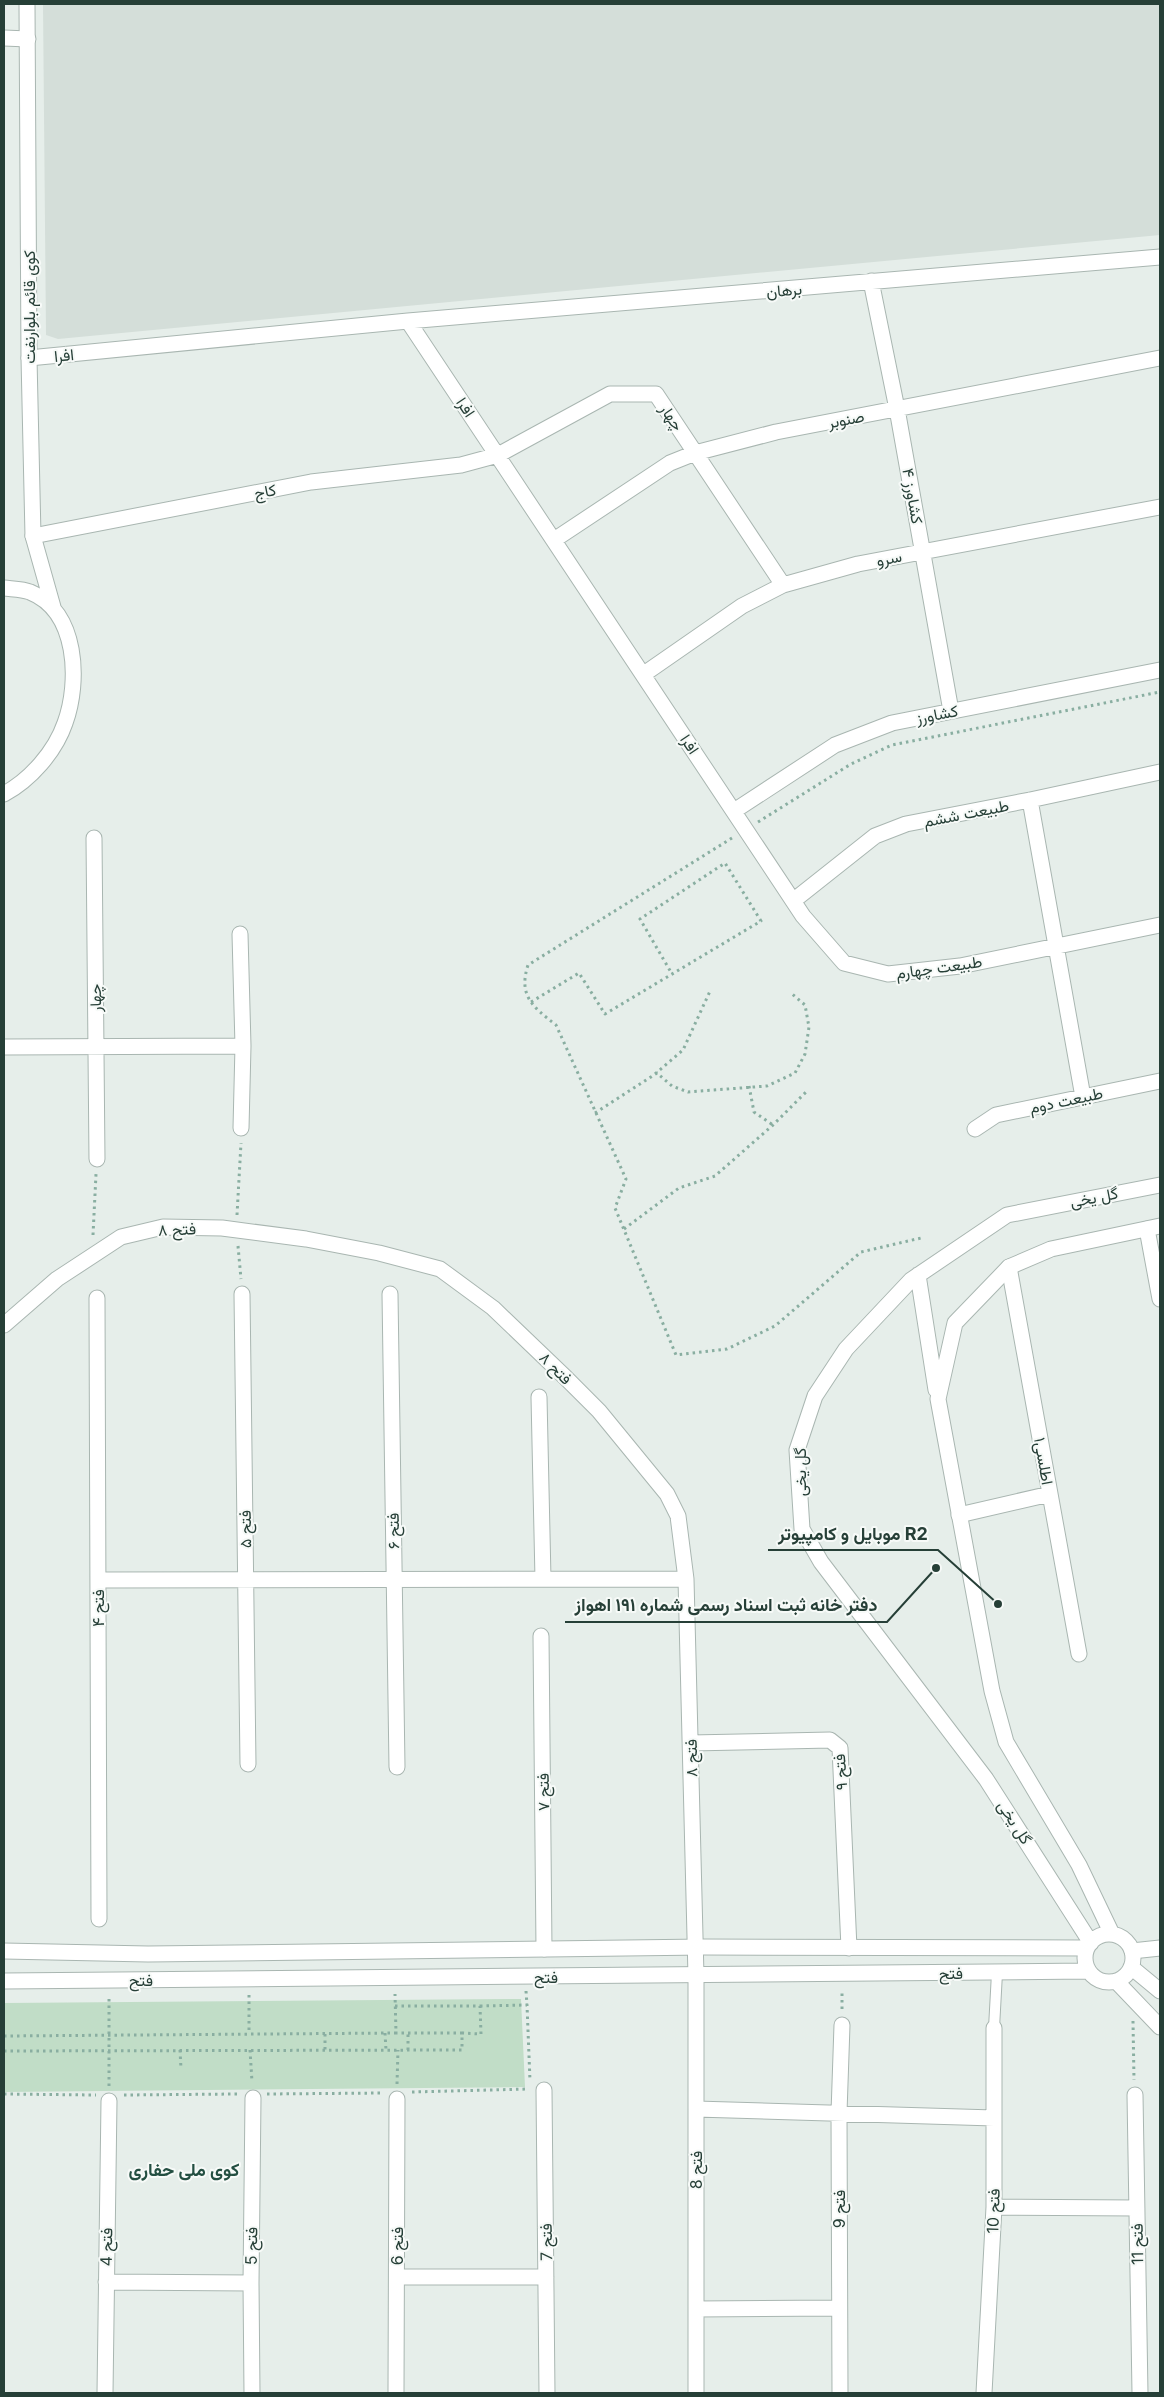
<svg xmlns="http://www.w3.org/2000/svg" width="1164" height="2397" font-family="Inter,Vazirmatn,sans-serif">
<rect width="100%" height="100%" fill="#e6eeea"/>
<path fill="#d4ded9" d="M 43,4 L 1160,4 L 1160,235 L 58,339 L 46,335 Z"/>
<path fill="#c1ddc7" d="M 521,1999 L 525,2087 L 4,2092 L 4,2003 Z"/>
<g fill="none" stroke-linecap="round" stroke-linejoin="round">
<defs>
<path id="service" d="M 994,2028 L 997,1973"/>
<path id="minor" d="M 4,38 L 28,39
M 871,281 L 897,409 L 951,711
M 408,321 L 1160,257
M 29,358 L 408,321 L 803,916 L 844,963 L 888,974 L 960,966 L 1160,925
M 33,536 L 311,482 L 461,465 L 498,455 L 610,394 L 656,394 L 783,585
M 554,540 L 670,463 L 695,453 L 776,432 L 1160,358
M 644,674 L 742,606 L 783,585 L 858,564 L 1160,507
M 1030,800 L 1083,1097
M 734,811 L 835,745 L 892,723 L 1160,670
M 94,838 L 97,1159
M 793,901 L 875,836 L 906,824 L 1030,800 L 1160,772
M 4,1047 L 243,1046 L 240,934
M 241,1128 L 243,1046
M 975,1129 L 996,1115 L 1160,1081
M 1147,1229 L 1160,1299
M 1009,1267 L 1079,1654
M 242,1294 L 248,1764
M 390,1294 L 397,1767
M 97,1298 L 99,1919
M 4,1325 L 57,1279 L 121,1237 L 163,1227 L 222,1228 L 306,1239 L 379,1253 L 440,1269 L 493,1308 L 565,1377 L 599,1411 L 667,1494 L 678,1516 L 686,1579 L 696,1976 L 696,2393
M 539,1397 L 543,1579
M 959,1515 L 1050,1494
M 98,1580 L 686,1579
M 541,1636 L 544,1949
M 691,1743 L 830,1740 L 840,1748 L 849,1948
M 1132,1951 L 1160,1948
M 544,2090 L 547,2393
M 1135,2095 L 1140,2393
M 696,2109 L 994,2118
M 994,2207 L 1137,2208
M 398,2277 L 546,2277
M 106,2282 L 251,2283
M 696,2309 L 839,2308
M 105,2393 L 109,2101
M 252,2393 L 251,2283 L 253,2098
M 396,2393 L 397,2099
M 840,2393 L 839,2113 L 842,2025
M 984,2393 L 994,2207 L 994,2028"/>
<path id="tertiary" d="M 27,4 L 29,358 L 33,536 L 53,607
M 4,588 C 12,589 23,589 30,592 C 78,611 80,682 65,723 C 55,752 30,780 4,794
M 918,1275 L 936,1390
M 1112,1934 L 1079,1865 L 1006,1742 L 992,1691 L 938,1399 L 955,1323 L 1009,1267 L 1051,1249 L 1160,1226
M1085 1958a24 24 0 1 1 48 0a24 24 0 1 1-48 0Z
M 1091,1943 L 986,1779 L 821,1562 L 802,1529 L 797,1450 L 815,1396 L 846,1349 L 911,1280 L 1007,1215 L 1160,1185
M 4,1951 L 148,1954 L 704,1947 L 1087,1948
M 1131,1967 L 1160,1991
M 4,1981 L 1088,1971
M 1116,1981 L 1160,2027"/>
</defs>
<use href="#service" stroke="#a9b6b1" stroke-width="12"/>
<use href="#minor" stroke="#a9b6b1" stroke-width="17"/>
<use href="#tertiary" stroke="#a9b6b1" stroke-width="17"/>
<path stroke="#89aea1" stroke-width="3" stroke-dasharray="2.5 4" stroke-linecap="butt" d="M 758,822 L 851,764 L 892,745 L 1160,692
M 732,838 L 528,965 C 518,996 533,1007 556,1025 L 626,1179 L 615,1208 L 676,1355 L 727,1349 L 775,1326 L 861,1252 L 921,1238
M 531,1002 L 579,973 L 605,1014 L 761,921 L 725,863 L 640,919 L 672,974
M 655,1074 L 683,1050 L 711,989
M 749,1086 L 754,1112 L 773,1125
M 595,1113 L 657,1073 L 672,1086 L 688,1092 L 767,1086 L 795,1073 L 805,1054 L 809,1027 L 805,1005 L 791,993
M 237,1215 L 241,1143
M 624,1229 L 679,1188 L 715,1176 L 773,1125 L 806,1092
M 93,1235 L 96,1174
M 238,1246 L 241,1279
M 526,1991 L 527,2005
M 249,1995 L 249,2034
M 395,2006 L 480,2006 L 481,2034 L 462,2033
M 480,2006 L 527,2005 L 530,2081
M 842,2009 L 842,1990
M 1133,2021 L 1134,2080
M 385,2033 L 386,2050
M 325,2034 L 325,2050
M 4,2036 L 396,2033 L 395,1994
M 180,2050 L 181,2069
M 250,2050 L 252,2082
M 408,2050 L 408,2033
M 4,2051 L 462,2050 L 462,2033 L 396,2033
M 397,2084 L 398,2050
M 109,2086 L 109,1996
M 412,2092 L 528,2089
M 4,2094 L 96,2095
M 267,2094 L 383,2093
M 124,2095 L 238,2094"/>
<use href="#service" stroke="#fff" stroke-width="10"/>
<use href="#minor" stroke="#fff" stroke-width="15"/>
<use href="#tertiary" stroke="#fff" stroke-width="15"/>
</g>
<g text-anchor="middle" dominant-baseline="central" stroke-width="4" stroke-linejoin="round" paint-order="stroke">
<g font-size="16" fill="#263f37" stroke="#f7faf8">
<text transform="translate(784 290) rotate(-5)">برهان</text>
<text transform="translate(29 307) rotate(-90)">کوی قائم بلوارنفت</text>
<text transform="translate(64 355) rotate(-6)">افرا</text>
<text transform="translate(466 407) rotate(56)">افرا</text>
<text transform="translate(672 417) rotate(56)">چهار</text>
<text transform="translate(846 419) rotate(-11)">صنوبر</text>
<text transform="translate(265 491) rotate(-11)">کاج</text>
<text transform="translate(913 496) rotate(80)">کشاورز ۴</text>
<text transform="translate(889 558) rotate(-11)">سرو</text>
<text transform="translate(937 714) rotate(-11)">کشاورز</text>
<text transform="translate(690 744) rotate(56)">افرا</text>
<text transform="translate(966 813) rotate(-11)">طبیعت ششم</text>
<text transform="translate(939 967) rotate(-8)">طبیعت چهارم</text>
<text transform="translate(95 998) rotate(-91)">چهار</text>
<text transform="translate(1066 1100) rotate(-12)">طبیعت دوم</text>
<text transform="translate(1094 1197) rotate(-11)">گل یخی</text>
<text transform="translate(177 1229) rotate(-2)">فتح ۸</text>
<text transform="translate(556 1368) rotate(45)">فتح ۸</text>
<text transform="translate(1044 1461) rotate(80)">اطلسی۱</text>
<text transform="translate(800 1472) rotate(-90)">گل یخی</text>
<text transform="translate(245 1529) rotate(-91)">فتح ۵</text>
<text transform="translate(393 1531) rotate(-91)">فتح ۶</text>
<text transform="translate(98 1608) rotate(-90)">فتح ۴</text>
<text transform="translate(691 1758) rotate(-91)">فتح ۸</text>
<text transform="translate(840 1772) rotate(-94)">فتح ۹</text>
<text transform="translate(543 1792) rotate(-91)">فتح ۷</text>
<text transform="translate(1015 1822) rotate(57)">گل یخی</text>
<text transform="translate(951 1973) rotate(-1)">فتح</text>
<text x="546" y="1977">فتح</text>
<text x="141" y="1980">فتح</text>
<text transform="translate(696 2170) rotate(-90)">فتح 8</text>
<text transform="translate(839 2209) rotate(-90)">فتح 9</text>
<text transform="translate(993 2211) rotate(-88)">فتح 10</text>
<text transform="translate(546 2242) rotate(-91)">فتح 7</text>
<text transform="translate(1137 2244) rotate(-91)">فتح 11</text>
<text transform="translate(251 2246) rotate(-89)">فتح 5</text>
<text transform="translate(397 2246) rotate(-90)">فتح 6</text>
<text transform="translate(106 2247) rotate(-89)">فتح 4</text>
</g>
<g font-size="18" font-weight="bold" fill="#244f42" stroke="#f7faf8">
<text x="184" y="2169">کوی ملی حفاری</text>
</g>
</g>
<path fill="none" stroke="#263f37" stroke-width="2" d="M998 1604L938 1550H768M936 1568L887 1622H565"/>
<g fill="#263f37" stroke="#f7faf8" stroke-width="2">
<circle cx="998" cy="1604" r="5"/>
<circle cx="936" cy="1568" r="5"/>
</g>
<g font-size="18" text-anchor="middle" font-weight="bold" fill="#263f37" stroke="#f7faf8" stroke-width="4" stroke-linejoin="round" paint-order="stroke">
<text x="853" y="1540">موبایل و کامپیوتر R2</text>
<text x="726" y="1611">دفتر خانه ثبت اسناد رسمی شماره ۱۹۱ اهواز</text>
</g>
<rect width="1164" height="2397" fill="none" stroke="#263f37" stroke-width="10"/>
</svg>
